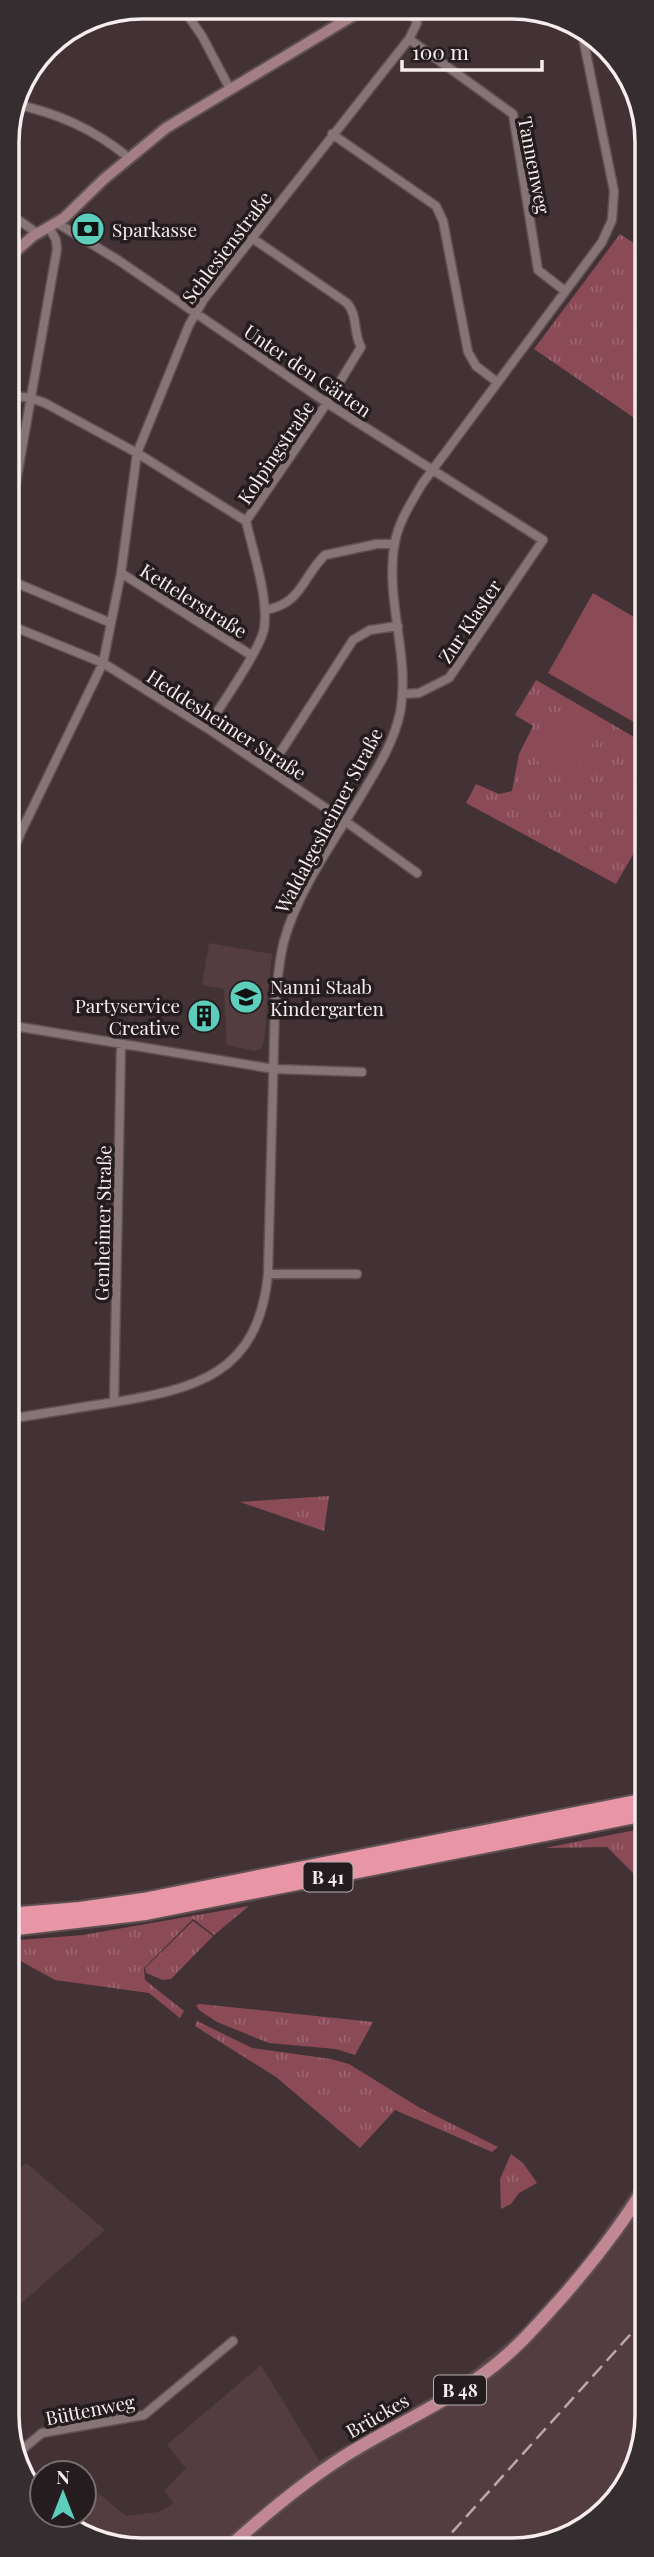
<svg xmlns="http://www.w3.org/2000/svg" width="654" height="2557" font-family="'Playfair Display',serif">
<defs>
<pattern id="grass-tufts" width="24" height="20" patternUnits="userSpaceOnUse" patternTransform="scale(1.75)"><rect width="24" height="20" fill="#8a4b57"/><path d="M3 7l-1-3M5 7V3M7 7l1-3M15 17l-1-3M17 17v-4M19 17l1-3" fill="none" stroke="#9b656f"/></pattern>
</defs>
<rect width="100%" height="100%" fill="#433235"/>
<path fill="#543d41" d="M 209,943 L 272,954 L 264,1042 L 261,1049 L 255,1051 L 227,1045 L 224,989 L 202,985 Z
M 26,2163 L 105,2230 L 8,2315 L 8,2178 Z
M 647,2169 L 647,2423 L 613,2504 L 530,2549 L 116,2547 L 67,2521 L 74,2515 L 84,2515 L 84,2505 L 99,2494 L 126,2516 L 159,2512 L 174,2503 L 164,2491 L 186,2468 L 167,2445 L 261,2365 L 319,2461 L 459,2381 L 519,2332 L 582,2263 Z"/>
<path fill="url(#grass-tufts)" d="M 620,234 L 646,251 L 646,426 L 534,349 Z
M 536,680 L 646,744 L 646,832 L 616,884 L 466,803 L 476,784 L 499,794 L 512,791 L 519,754 L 533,726 L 515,715 Z
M 329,1496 L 324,1531 L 240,1502 Z
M 646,1828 L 647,1887 L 607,1847 L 545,1848 Z
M 249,1906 L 214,1935 L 193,1919 L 144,1968 L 145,1980 L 184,2011 L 180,2018 L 149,1993 L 55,1980 L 8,1954 L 8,1941 L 83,1935 Z
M 193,1921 L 213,1936 L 171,1979 L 163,1980 L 146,1973 L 145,1968 Z
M 200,2004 L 373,2022 L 355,2055 L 336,2049 L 269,2043 L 217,2022 L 199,2010 L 196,2005 Z
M 197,2021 L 252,2048 L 331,2059 L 349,2064 L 420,2108 L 498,2147 L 492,2152 L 395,2110 L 360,2148 L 276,2077 L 195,2026 Z
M 511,2154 L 523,2163 L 537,2183 L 519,2193 L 511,2204 L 501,2209 L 500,2179 Z"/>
<path fill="#8a4b57" d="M 593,593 L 646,624 L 646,729 L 548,673 Z
M 569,704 L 603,723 L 571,780 L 537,761 Z"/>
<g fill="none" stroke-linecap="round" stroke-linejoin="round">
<defs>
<path id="street" d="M 182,7 L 202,36 L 230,89
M 188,15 L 199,7
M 409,39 L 513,114 L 538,270 L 565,291
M 14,104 C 58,113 93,129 128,157
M 332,134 L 436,206 L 443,221 L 468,352 L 476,366 L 497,382
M 7,212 L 37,233
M 57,223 L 118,260 L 327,403 L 543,540 L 449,678 L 419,693 L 402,694
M 7,395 L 31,398 L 45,403 L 137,453 L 246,521
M 7,534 L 57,249 L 56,240 L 49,227
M 121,573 L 251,655
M 7,579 L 111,623
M 265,610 C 302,604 302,577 325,555 L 377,544 L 395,544
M 7,624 L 103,663 L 207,728 L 345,821 L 417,873
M 207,728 C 220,706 260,650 264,629 C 269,598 253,552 246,521 L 327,403 L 361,347 C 353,333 358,315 347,303 L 252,238
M 269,770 L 353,640 L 370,630 L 398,626
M 8,873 L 12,854 L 21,832 L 103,663 L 121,573 L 137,453 L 189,325 L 204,299 L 409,39 L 417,23 L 411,9
M 8,1025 L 274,1069 L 362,1072
M 268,1274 L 357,1274
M 114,1402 L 121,1045
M 8,1419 C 42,1414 75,1408 109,1403 C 196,1389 258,1375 268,1274 L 275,1004 C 277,983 279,961 284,941 C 298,891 330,847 356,804 C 373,775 393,746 400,713 C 411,656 384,599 395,542 C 399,521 411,503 422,484 L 602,242 L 612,220 L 614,191 L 582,33
M 18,2453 L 42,2433 L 144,2415 L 233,2341"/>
<path id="secondary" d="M 7,259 L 33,236 L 64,218 L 104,179 L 166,128 L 364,9"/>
<path id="primary" d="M 228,2548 C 263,2516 300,2485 340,2459 C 388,2428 441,2406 486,2372 C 516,2350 540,2322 565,2294 C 595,2259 624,2223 647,2183"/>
<path id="highway" d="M 8,1915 L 80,1909 L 143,1900 L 646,1800
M 8,1929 L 146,1913 L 646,1814"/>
</defs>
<use href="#street" stroke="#5f5153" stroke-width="11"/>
<use href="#secondary" stroke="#5f5153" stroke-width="14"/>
<use href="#primary" stroke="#5f5153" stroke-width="16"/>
<use href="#highway" stroke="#5f5153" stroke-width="18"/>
<use href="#street" stroke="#877477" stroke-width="8"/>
<use href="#secondary" stroke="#a47e85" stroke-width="10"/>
<use href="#primary" stroke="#c18893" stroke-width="12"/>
<use href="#highway" stroke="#e896a5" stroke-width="14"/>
<path stroke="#b7aaac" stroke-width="2.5" stroke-dasharray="14 7" stroke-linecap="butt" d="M 438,2548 L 647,2316"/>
</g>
<defs>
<symbol id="bank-disc" viewBox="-11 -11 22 22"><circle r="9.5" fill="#5ccebb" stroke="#241c1e"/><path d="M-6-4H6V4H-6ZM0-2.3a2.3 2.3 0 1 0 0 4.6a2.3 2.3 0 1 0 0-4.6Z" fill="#111"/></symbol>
<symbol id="school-disc" viewBox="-11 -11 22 22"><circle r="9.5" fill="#5ccebb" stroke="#241c1e"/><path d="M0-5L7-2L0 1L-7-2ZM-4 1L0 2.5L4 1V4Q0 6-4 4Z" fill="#111"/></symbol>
<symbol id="building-disc" viewBox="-11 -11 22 22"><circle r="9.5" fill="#5ccebb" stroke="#241c1e"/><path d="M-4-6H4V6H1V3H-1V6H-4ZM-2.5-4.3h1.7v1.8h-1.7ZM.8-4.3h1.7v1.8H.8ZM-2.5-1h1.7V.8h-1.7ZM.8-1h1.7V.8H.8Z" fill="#111"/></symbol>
</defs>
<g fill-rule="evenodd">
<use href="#bank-disc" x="69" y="210" width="38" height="38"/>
<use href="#school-disc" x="227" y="978" width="38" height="38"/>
<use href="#building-disc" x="185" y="997" width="38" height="38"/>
</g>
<g text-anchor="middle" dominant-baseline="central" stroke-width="7" stroke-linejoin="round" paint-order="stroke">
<g fill="#241c1e" stroke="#b8aeb0" stroke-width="2">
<rect x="303.5" y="1862.5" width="49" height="29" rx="5"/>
<rect x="434" y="2375.5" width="52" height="29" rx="5"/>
</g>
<g font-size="18" font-weight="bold" fill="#f7ecee">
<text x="328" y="1877">B 41</text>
<text x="460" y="2390">B 48</text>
</g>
<g font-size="19" fill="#f7ecee" stroke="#241c1e">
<text transform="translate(535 165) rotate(79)">Tannenweg</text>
<text transform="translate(226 247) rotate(-53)">Schlesienstraße</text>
<text transform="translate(308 370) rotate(34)">Unter den Gärten</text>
<text transform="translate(275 452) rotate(-56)">Kolpingstraße</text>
<text transform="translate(194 600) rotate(32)">Kettelerstraße</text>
<text transform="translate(469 621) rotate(-56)">Zur Klaster</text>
<text transform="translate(227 724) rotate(33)">Heddesheimer Straße</text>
<text transform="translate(328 820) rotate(-62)">Waldalgesheimer Straße</text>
<text transform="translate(102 1223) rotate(-89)">Genheimer Straße</text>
<text transform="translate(90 2409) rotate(-11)">Büttenweg</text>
<text transform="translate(377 2415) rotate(-30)">Brückes</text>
</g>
<g font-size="19" fill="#f7ecee" stroke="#241c1e" text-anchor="start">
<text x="112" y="229">Sparkasse</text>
<text x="270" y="986">Nanni Staab<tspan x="270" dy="22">Kindergarten</tspan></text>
<text x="180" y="1005" text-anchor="end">Partyservice<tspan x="180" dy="22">Creative</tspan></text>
</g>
</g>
<path d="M0 0H654V2557H0ZM142 19H512A123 123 0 0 1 635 142V2415A123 123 0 0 1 512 2538H142A123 123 0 0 1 19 2415V142A123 123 0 0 1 142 19Z" fill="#352d2f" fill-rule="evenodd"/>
<path fill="none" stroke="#f7ecee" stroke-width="3.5" d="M142 19H512A123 123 0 0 1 635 142V2415A123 123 0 0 1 512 2538H142A123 123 0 0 1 19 2415V142A123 123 0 0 1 142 19Z"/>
<g transform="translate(63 2494)"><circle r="33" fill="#241c1e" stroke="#786f71" stroke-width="2"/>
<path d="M0-5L12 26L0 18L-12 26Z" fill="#5ccebb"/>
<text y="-10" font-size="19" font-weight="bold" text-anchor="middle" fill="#f7ecee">N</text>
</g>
<path d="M402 60v10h140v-10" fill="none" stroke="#f7ecee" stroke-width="3.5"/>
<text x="412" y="60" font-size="21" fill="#f7ecee" stroke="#241c1e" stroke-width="5" paint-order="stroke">100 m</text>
</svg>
